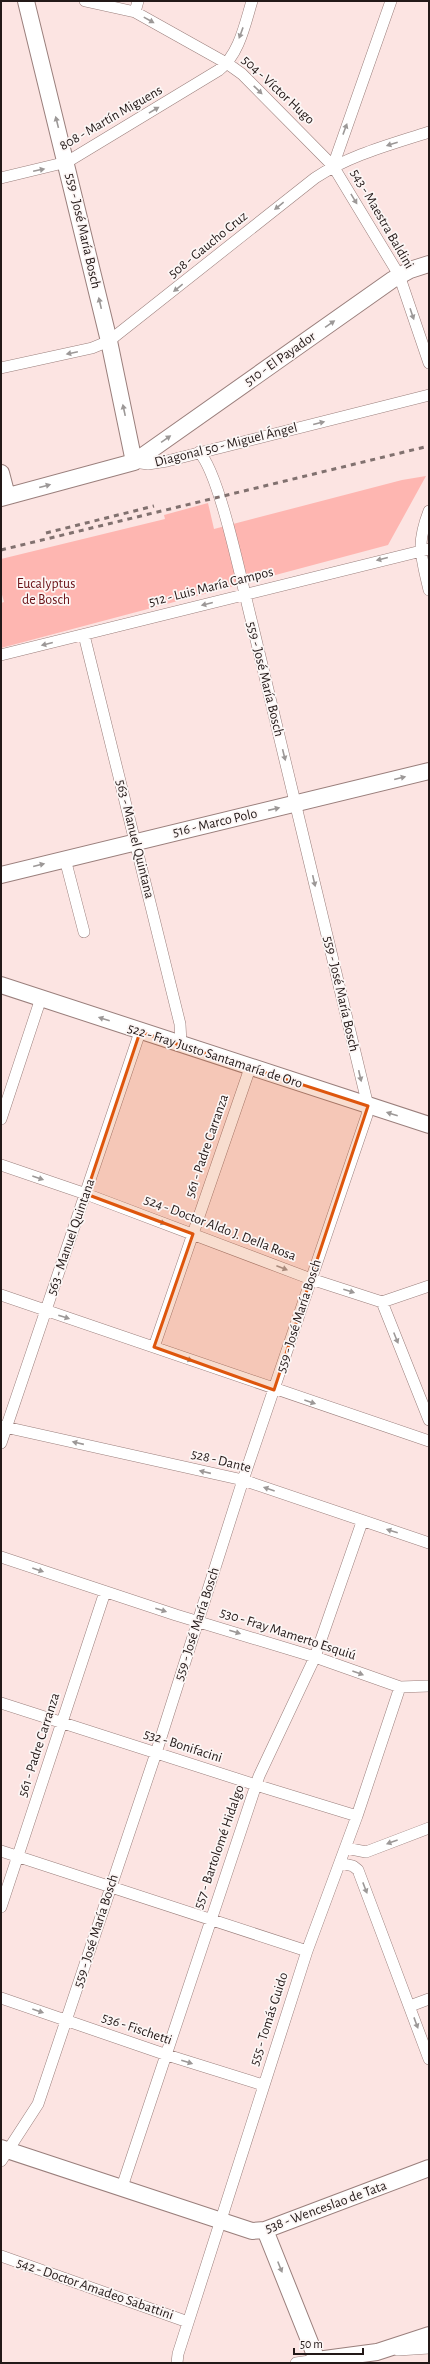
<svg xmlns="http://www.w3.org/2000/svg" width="430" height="2364" font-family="'Alegreya Sans',sans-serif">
<rect width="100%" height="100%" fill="#fce4e2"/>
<path fill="#feb6b1" d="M 426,476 L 388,545 L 1,648 L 1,603 L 4,602 L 1,591 L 1,559 L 165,519 L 164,515 L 208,503 L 214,529 L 402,480 Z"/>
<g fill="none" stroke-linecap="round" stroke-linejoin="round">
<defs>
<path id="street" d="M 85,1 L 135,12 L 228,64 L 242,74 L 333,166 L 399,275 L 429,363
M 135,12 L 138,1
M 333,166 L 391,1
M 1,178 L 67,162 L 219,70 C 239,55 245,24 252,1
M 1,368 L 92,348 L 109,341 L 315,178 C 350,155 389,145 429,132
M 134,462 L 148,464 L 167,461 L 429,395
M 429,511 C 416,545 421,555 429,590
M 84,635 L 180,1024 L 181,1044
M 1,655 L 429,549
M 65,859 L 84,932
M 1,1119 L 41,998
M 1,1165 L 86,1194 L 311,1279 L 382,1302 L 429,1286
M 1,1295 L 429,1441
M 382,1302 L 429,1420
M 154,1347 L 250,1068
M 1,1426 L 243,1480 L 429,1543
M 1,1443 L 140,1032
M 1,1557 L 176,1615 L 315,1657 L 400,1687 L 429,1686
M 1,1703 L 256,1785 L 357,1816
M 346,1848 L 366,1852 L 429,1828
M 1,1851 L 307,1951
M 340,1863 L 353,1866 L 358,1870 L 429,2059
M 1,1907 L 105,1592
M 1,1998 L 167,2055 L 263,2085
M 410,2006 L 429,1999
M 1,2161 L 38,2104 L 156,1753 L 243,1480 L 367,1115 L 368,1106 C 329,945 291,784 252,623 C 243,589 220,473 199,452
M 122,2187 L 259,1776 L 315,1657 L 362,1522
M 1,2256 L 188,2322
M 398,2350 L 429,2348
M 177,2363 L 178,2354 L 307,1951 L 357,1816 L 400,1687
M 296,2363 L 317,2360"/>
<path id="secondary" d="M 26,1 L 109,341 L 134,462
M 1,473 L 7,496
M 1,498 L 134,462 L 392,280 L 410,270 L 429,264
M 1,875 L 429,771
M 1,985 L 429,1125
M 1,2148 L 252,2231 L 265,2230 L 429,2168
M 265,2230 L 317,2360 L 377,2352 L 429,2335"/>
</defs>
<use href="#street" stroke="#9a7f7c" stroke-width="12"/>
<use href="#secondary" stroke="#9a7f7c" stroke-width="18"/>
<use href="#street" stroke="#fff" stroke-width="11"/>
<use href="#secondary" stroke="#fff" stroke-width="16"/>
<path stroke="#81716f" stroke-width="3" stroke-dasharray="5 5" stroke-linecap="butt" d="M 46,533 L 154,506
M 1,550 L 429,446"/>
</g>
<defs><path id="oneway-solid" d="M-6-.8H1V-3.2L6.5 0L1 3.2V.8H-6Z"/></defs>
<g fill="#9c9897">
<use href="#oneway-solid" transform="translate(149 20) rotate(29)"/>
<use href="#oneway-solid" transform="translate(241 33) rotate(110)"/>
<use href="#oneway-solid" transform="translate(258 90) rotate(44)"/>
<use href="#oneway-solid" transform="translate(154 110) rotate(-31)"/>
<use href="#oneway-solid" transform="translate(57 122) rotate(-104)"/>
<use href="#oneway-solid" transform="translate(345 129) rotate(-70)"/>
<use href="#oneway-solid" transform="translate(392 144) rotate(162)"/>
<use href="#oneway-solid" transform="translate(39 170) rotate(-12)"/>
<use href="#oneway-solid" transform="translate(354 199) rotate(59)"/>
<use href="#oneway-solid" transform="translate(279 206) rotate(141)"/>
<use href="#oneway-solid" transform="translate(178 288) rotate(141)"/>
<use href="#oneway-solid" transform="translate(100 303) rotate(-103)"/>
<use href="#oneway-solid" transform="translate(412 314) rotate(71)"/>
<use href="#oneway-solid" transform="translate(330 324) rotate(-35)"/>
<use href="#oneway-solid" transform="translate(72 353) rotate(168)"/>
<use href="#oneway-solid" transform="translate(124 410) rotate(-102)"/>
<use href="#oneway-solid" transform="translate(319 423) rotate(-14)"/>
<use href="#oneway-solid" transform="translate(166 439) rotate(-35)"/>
<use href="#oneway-solid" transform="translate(45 486) rotate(-15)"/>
<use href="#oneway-solid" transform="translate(382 559) rotate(166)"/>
<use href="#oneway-solid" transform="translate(207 604) rotate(166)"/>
<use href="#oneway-solid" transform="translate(47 644) rotate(166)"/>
<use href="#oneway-solid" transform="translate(284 755) rotate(76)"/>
<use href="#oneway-solid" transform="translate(400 778) rotate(-14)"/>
<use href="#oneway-solid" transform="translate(274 809) rotate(-13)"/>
<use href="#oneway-solid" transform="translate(39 865) rotate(-14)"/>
<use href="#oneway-solid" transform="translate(314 881) rotate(77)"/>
<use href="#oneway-solid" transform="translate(104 1019) rotate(-162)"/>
<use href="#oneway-solid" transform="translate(360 1076) rotate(77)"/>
<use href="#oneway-solid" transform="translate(392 1114) rotate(-163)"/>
<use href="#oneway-solid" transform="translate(38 1178) rotate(19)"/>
<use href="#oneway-solid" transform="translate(160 1222) rotate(20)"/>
<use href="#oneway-solid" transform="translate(282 1268) rotate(21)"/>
<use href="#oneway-solid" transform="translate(349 1291) rotate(18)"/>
<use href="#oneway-solid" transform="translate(64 1317) rotate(18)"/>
<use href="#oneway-solid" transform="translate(396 1338) rotate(68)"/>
<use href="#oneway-solid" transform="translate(187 1359) rotate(20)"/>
<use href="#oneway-solid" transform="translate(310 1402) rotate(19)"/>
<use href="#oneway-solid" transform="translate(78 1443) rotate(-167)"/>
<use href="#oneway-solid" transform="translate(205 1472) rotate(-167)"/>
<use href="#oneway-solid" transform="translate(269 1489) rotate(-161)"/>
<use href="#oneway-solid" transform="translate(392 1531) rotate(-163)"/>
<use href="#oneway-solid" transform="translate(38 1570) rotate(19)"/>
<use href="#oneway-solid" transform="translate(161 1610) rotate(18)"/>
<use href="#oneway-solid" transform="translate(235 1632) rotate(17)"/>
<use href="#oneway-solid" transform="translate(358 1673) rotate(20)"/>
<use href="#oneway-solid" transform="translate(392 1842) rotate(160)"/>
<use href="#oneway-solid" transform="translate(365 1888) rotate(69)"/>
<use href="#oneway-solid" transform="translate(38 2011) rotate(19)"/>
<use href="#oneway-solid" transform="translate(416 2023) rotate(70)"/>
<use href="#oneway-solid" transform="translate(187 2062) rotate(17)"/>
<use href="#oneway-solid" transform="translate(280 2267) rotate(68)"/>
</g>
<path fill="#de560d" fill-opacity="0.2" stroke="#de560d" stroke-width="3" stroke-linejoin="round" d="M 140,1032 L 368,1106 L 274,1390 L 154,1347 L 193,1234 L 86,1194 Z"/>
<g text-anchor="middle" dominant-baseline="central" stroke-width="3.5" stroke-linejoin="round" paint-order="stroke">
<g font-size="14" fill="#231918" stroke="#fcf6f5">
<text transform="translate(278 90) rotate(43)">504 - Víctor Hugo</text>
<text transform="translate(111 118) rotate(-30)">808 - Martín Miguens</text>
<text transform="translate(382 219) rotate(60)">543 - Maestra Baldini</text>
<text transform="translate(83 231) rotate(77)">559 - José María Bosch</text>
<text transform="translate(208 245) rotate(-39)">508 - Gaucho Cruz</text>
<text transform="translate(280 359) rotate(-35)">510 - El Payador</text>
<text transform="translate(226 445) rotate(-14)">Diagonal 50 - Miguel Ángel</text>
<text transform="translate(211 587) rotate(-14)">512 - Luis María Campos</text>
<text transform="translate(265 679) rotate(76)">559 - José María Bosch</text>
<text transform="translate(215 823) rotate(-13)">516 - Marco Polo</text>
<text transform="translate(135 839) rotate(76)">563 - Manuel Quintana</text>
<text transform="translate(341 994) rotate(77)">559 - José María Bosch</text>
<text transform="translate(215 1056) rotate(18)">522 - Fray Justo Santamaría de Oro</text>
<text transform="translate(207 1146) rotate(-71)">561 - Padre Carranza</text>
<text transform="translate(220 1228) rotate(21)">524 - Doctor Aldo J. Della Rosa</text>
<text transform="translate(71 1237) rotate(-71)">563 - Manuel Quintana</text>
<text transform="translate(299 1316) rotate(-72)">559 - José María Bosch</text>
<text transform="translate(221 1461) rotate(14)">528 - Dante</text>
<text transform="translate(197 1624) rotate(-72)">559 - José María Bosch</text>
<text transform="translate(288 1634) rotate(18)">530 - Fray Mamerto Esquiú</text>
<text transform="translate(39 1745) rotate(-72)">561 - Padre Carranza</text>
<text transform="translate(183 1746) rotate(18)">532 - Bonifacini</text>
<text transform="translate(219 1847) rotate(-71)">557 - Bartolomé Hidalgo</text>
<text transform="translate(96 1931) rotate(-72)">559 - José María Bosch</text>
<text transform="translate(269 2019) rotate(-72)">555 - Tomás Guido</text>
<text transform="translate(137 2029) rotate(19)">536 - Fischetti</text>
<text transform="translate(326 2207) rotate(-20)">538 - Wenceslao de Tata</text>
<text transform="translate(95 2289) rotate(19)">542 - Doctor Amadeo Sabattini</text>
</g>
<g font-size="14" fill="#6b1419" stroke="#fcf6f5">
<text x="46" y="584">Eucalyptus<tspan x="46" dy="16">de Bosch</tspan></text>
</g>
</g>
<rect width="430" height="2364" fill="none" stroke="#231918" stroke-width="4"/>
<path d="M294 2348v6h69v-6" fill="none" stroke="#231918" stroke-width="2"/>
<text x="300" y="2348" font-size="12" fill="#231918" stroke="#fcf6f5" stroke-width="3" paint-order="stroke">50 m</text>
</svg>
